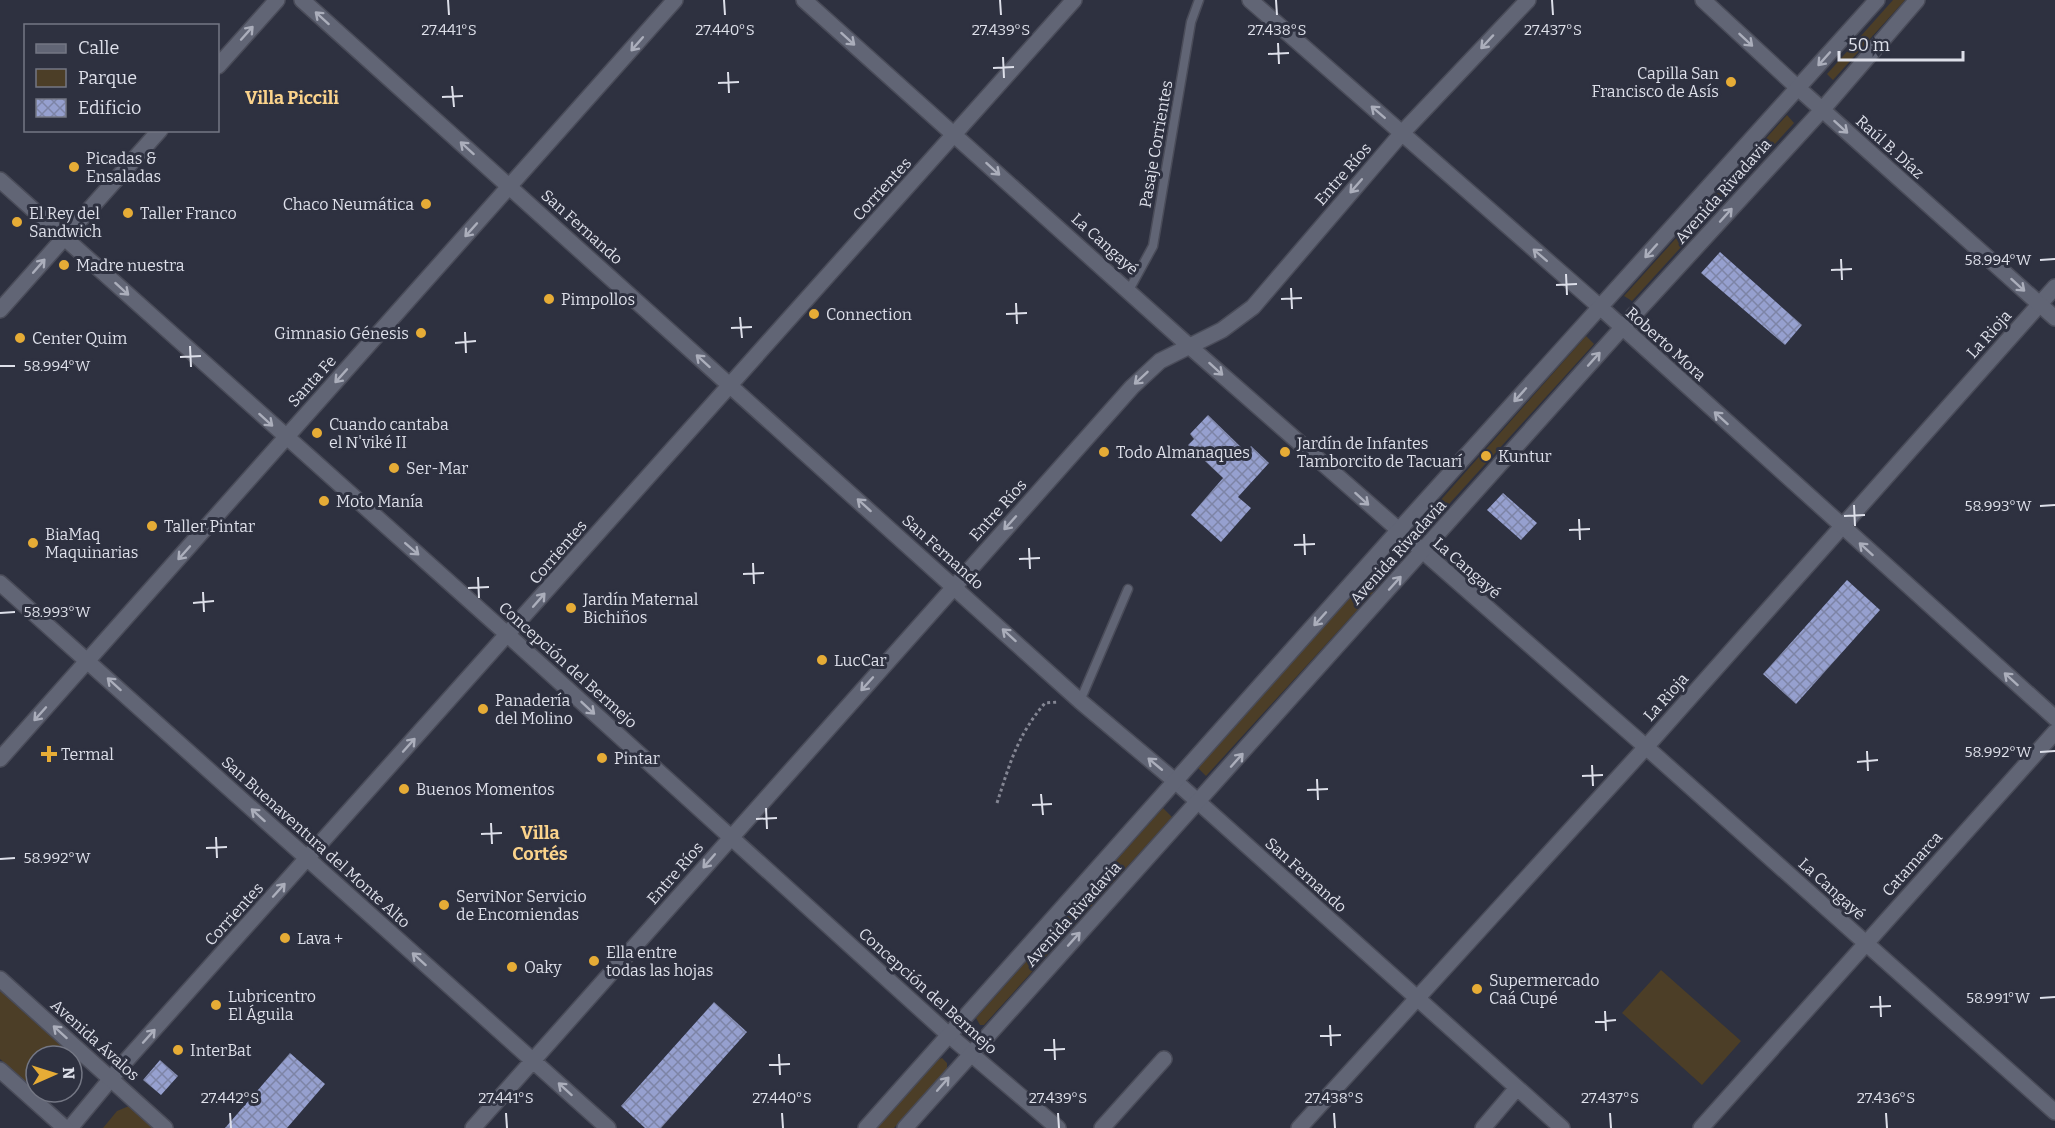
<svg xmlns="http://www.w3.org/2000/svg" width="2055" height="1128" font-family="Bitter,serif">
<defs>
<pattern id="building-cross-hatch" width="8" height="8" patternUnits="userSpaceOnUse" patternTransform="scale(1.5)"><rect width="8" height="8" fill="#96a0cf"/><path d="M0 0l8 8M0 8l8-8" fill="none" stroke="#7d84a6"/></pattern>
</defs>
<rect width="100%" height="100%" fill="#2e3140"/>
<path fill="#4c3e27" d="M 1893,0 L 1905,0 L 1833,80 L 1827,74 Z
M 1787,115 L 1794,123 L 1632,301 L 1624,296 Z
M 1586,336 L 1594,344 L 1431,524 L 1424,519 Z
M 1381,562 L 1392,572 L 1206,776 L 1198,768 Z
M 1163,808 L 1172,817 L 984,1025 L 980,1025 L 976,1018 Z
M 1661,970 L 1741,1041 L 1702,1085 L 1622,1013 Z
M 0,989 L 79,1060 L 81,1075 L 72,1086 L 72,1056 L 36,1056 L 36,1091 L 0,1059 Z
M 942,1058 L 947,1063 L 947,1069 L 894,1128 L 877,1128 L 937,1060 Z
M 129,1106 L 153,1128 L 103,1128 L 117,1111 Z"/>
<path fill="url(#building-cross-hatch)" d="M 1720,252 L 1802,325 L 1785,345 L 1701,273 Z
M 1208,415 L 1246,452 L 1251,446 L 1269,463 L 1238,497 L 1251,508 L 1221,542 L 1191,515 L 1223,478 L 1188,445 L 1194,439 L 1190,434 Z
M 1503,493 L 1537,523 L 1521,540 L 1487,510 Z
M 1847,580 L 1880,610 L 1796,704 L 1763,674 Z
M 714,1002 L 747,1032 L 661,1128 L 645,1128 L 621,1106 Z
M 290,1053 L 325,1084 L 287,1128 L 225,1128 Z
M 160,1060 L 178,1076 L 161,1095 L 143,1080 Z"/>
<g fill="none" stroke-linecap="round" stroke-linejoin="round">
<defs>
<path id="service" d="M 1129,290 L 1153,246 L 1191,22 L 1199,0
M 1080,701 L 1128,589"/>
<path id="minor" d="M 302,0 L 1080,701 L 1175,781 L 1562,1128
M 804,0 L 1188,345 L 1646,747 L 2055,1112
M 1250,0 L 1600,307
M 1703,0 L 1798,88
M 218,66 L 277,0
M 0,180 L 508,635 L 950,1036 L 1058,1128
M 0,310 L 160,130
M 0,583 L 608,1128
M 0,759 L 675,0
M 70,1128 L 124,1063 L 1074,0
M 473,1128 L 1132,387 L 1160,361 L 1222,330 L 1253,307 L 1402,133 L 1528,0
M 1102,1128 L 1164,1059
M 1299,1128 L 1646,747 L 2055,287
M 1483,1128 L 1517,1088
M 1701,1128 L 2055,732"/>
<path id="tertiary" d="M 1798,88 L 2055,318
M 1600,307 L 2055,718
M 866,1128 L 1398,531 L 1877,0
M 905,1128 L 1622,328 L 1822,110 L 1917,0"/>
<path id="secondary" d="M 0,979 L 165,1128
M 0,1070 L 65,1128"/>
</defs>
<use href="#service" stroke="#4a4c59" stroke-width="11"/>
<use href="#minor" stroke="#4a4c59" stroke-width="18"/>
<use href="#tertiary" stroke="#4a4c59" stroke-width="18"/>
<use href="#secondary" stroke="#4a4c59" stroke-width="18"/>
<path stroke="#848693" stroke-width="3" stroke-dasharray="3 3" stroke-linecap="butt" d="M 997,803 C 1010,763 1017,736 1045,703 L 1058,702"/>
<use href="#service" stroke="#616575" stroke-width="8"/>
<use href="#minor" stroke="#616575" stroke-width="15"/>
<use href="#tertiary" stroke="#616575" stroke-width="15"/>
<use href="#secondary" stroke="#616575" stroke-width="15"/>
</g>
<defs><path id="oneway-shaft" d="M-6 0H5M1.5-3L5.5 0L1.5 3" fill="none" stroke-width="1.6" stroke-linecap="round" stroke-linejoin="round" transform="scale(1.5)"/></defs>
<g stroke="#abaebb">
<use href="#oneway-shaft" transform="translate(322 18) rotate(-138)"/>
<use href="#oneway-shaft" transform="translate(247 33) rotate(-48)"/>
<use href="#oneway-shaft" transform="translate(848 39) rotate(42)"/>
<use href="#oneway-shaft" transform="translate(1746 40) rotate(43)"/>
<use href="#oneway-shaft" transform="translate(1487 42) rotate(133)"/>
<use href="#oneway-shaft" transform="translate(637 44) rotate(131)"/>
<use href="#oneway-shaft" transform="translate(1824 59) rotate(132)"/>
<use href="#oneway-shaft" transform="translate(1378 112) rotate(-139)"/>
<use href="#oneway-shaft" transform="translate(1841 127) rotate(42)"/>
<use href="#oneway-shaft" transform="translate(467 148) rotate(-138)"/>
<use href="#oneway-shaft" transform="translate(993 169) rotate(42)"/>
<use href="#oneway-shaft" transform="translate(1356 186) rotate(131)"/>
<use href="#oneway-shaft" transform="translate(1726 215) rotate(-48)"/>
<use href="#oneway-shaft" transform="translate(471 230) rotate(132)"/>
<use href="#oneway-shaft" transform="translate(1651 251) rotate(132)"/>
<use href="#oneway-shaft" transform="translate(1540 255) rotate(-139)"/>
<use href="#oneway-shaft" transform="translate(39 266) rotate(-49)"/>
<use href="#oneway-shaft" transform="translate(2018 285) rotate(42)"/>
<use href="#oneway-shaft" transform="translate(122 289) rotate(42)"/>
<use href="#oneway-shaft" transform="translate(1594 359) rotate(-48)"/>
<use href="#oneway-shaft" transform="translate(703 361) rotate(-138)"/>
<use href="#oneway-shaft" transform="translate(1216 369) rotate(42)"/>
<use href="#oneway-shaft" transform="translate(341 376) rotate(132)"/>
<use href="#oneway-shaft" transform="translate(1141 378) rotate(137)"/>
<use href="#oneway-shaft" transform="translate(1520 395) rotate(132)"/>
<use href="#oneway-shaft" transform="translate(1721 418) rotate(-138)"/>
<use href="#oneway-shaft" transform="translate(266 420) rotate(42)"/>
<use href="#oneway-shaft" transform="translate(1362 499) rotate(42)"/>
<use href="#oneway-shaft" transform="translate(864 505) rotate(-138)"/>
<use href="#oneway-shaft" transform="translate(1010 523) rotate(132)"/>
<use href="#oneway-shaft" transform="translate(412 549) rotate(41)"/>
<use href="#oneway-shaft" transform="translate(1866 549) rotate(-138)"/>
<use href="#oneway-shaft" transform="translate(184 553) rotate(132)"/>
<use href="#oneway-shaft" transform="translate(1395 583) rotate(-48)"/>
<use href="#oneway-shaft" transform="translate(539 600) rotate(-49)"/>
<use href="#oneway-shaft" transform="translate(1320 619) rotate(132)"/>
<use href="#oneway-shaft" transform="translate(1009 635) rotate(-138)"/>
<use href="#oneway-shaft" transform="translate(2011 679) rotate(-138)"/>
<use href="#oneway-shaft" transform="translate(114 684) rotate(-138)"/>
<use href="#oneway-shaft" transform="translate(867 684) rotate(132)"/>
<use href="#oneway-shaft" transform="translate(588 708) rotate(43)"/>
<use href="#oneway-shaft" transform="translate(40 714) rotate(132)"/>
<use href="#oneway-shaft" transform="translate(409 745) rotate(-48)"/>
<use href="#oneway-shaft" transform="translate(1237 760) rotate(-48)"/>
<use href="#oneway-shaft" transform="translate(1155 764) rotate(-140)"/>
<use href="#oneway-shaft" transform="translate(258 815) rotate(-138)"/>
<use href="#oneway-shaft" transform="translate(709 861) rotate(131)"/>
<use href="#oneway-shaft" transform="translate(279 890) rotate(-48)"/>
<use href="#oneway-shaft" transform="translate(1074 939) rotate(-48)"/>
<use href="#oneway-shaft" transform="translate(419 959) rotate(-138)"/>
<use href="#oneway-shaft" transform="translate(60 1032) rotate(-138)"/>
<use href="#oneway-shaft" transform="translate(149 1036) rotate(-48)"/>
<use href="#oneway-shaft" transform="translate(943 1084) rotate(-49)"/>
<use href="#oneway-shaft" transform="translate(565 1089) rotate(-138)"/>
</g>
<path fill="none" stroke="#dddfe9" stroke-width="2" d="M 448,0 L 449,15M 724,0 L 725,15M 1000,0 L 1001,15M 1276,0 L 1277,15M 1552,0 L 1553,15M 1278,43 L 1279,64M 1268,54 L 1289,53M 1003,57 L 1004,78M 993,68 L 1014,67M 728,72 L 729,93M 718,83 L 739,82M 452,86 L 454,107M 442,97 L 463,96M 1841,259 L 1842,280M 2040,260 L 2055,259M 1831,270 L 1852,269M 1566,274 L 1567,295M 1556,285 L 1577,284M 1291,288 L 1292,309M 1281,299 L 1302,298M 1016,303 L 1017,324M 1006,314 L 1027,313M 740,317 L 742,338M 731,328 L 752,327M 465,332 L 466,353M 455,343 L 476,341M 190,346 L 191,367M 180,357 L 201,356M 0,366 L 15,366M 1854,505 L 1855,526M 2040,506 L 2055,505M 1844,516 L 1865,515M 1579,519 L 1580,540M 1569,530 L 1590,529M 1304,534 L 1305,555M 1294,545 L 1315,544M 1029,548 L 1030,569M 1019,559 L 1040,558M 753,563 L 754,584M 743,574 L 764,573M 478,577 L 479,598M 468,588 L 489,587M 203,592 L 204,612M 193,603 L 214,601M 0,613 L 15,612M 1867,751 L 1868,771M 2040,752 L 2055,751M 1857,762 L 1878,760M 1592,765 L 1593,786M 1582,776 L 1603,775M 1317,779 L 1318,800M 1307,790 L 1328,789M 1041,794 L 1043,815M 1032,805 L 1052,804M 766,808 L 767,829M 756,819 L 777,818M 491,823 L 492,844M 481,834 L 502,833M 216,837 L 217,858M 206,848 L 227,847M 0,859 L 15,858M 1880,996 L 1881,1017M 2040,998 L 2055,997M 1870,1007 L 1891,1006M 1605,1011 L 1606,1031M 1595,1022 L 1616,1020M 1330,1025 L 1331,1046M 1320,1036 L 1341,1035M 1054,1039 L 1055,1060M 1044,1050 L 1065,1049M 779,1054 L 780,1075M 769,1065 L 790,1064M 230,1113 L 231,1128M 506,1113 L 507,1128M 782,1113 L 783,1128M 1058,1113 L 1059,1128M 1334,1113 L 1335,1128M 1610,1113 L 1611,1128M 1886,1113 L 1887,1128"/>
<g fill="#e6ac36" stroke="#2e3140" stroke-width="2">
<circle cx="1731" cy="82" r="6"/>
<circle cx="74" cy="167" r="6"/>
<circle cx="426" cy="204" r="6"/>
<circle cx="128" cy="213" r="6"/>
<circle cx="17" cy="222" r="6"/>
<circle cx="64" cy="265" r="6"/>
<circle cx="549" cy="299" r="6"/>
<circle cx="814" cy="314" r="6"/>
<circle cx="421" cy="333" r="6"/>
<circle cx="20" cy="338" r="6"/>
<circle cx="317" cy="433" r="6"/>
<circle cx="1104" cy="452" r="6"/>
<circle cx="1285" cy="452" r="6"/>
<circle cx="1486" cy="456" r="6"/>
<circle cx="394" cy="468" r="6"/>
<circle cx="324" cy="501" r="6"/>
<circle cx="152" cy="526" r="6"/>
<circle cx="33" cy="543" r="6"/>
<circle cx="571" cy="608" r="6"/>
<circle cx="822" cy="660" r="6"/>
<circle cx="483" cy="709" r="6"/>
<path d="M46 745h6v6h6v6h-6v6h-6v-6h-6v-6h6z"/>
<circle cx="602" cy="758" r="6"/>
<circle cx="404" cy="789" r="6"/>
<circle cx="444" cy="905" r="6"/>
<circle cx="285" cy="938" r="6"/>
<circle cx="594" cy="961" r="6"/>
<circle cx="512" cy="967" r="6"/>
<circle cx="1477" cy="989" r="6"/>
<circle cx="216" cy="1005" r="6"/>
<circle cx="178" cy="1050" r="6"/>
</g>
<g text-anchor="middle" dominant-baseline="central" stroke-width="6" stroke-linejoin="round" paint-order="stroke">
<g font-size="16" fill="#dddfe9" stroke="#2e3140" text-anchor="start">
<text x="1719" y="73" text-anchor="end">Capilla San<tspan x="1719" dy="18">Francisco de Asís</tspan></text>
<text x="86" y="158">Picadas &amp;<tspan x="86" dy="18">Ensaladas</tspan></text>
<text x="414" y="204" text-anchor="end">Chaco Neumática</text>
<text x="29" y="213">El Rey del<tspan x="29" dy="18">Sandwich</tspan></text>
<text x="140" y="213">Taller Franco</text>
<text x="76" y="265">Madre nuestra</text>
<text x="561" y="299">Pimpollos</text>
<text x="826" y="314">Connection</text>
<text x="409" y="333" text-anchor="end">Gimnasio Génesis</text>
<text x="32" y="338">Center Quim</text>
<text x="329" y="424">Cuando cantaba<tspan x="329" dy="18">el N'viké II</tspan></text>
<text x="1297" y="443">Jardín de Infantes<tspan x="1297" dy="18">Tamborcito de Tacuarí</tspan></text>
<text x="1116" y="452">Todo Almanaques</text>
<text x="1498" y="456">Kuntur</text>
<text x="406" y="468">Ser-Mar</text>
<text x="336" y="501">Moto Manía</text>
<text x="164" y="526">Taller Pintar</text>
<text x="45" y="534">BiaMaq<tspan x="45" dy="18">Maquinarias</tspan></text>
<text x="583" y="599">Jardín Maternal<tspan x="583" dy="18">Bichiños</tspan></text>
<text x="834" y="660">LucCar</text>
<text x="495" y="700">Panadería<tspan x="495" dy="18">del Molino</tspan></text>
<text x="61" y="754">Termal</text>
<text x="614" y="758">Pintar</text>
<text x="416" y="789">Buenos Momentos</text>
<text x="456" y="896">ServiNor Servicio<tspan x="456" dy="18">de Encomiendas</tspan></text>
<text x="297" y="938">Lava +</text>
<text x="606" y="952">Ella entre<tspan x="606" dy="18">todas las hojas</tspan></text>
<text x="524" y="967">Oaky</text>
<text x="1489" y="980">Supermercado<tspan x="1489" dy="18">Caá Cupé</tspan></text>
<text x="228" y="996">Lubricentro<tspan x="228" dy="18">El Águila</tspan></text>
<text x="190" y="1050">InterBat</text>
</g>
<g font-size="16" fill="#dddfe9" stroke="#2e3140">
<text transform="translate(1156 144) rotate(-80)">Pasaje Corrientes</text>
<text transform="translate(1890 147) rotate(42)">Raúl B. Díaz</text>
<text transform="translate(1343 174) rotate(-49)">Entre Ríos</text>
<text transform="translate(882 189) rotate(-48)">Corrientes</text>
<text transform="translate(1723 191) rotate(-48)">Avenida Rivadavia</text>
<text transform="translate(582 227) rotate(42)">San Fernando</text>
<text transform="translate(1105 244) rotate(42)">La Cangayé</text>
<text transform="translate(1989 334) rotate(-48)">La Rioja</text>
<text transform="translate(1666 344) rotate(42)">Roberto Mora</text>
<text transform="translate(312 381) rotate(-48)">Santa Fe</text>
<text transform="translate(998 510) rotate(-48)">Entre Ríos</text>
<text transform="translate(558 552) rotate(-49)">Corrientes</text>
<text transform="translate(943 552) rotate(42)">San Fernando</text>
<text transform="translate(1398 552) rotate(-48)">Avenida Rivadavia</text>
<text transform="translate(1467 568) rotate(41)">La Cangayé</text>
<text transform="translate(568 665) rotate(42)">Concepción del Bermejo</text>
<text transform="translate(1666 697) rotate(-48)">La Rioja</text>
<text transform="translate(316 842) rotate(42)">San Buenaventura del Monte Alto</text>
<text transform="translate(1912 864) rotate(-48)">Catamarca</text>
<text transform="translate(675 873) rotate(-49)">Entre Ríos</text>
<text transform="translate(1306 875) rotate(42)">San Fernando</text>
<text transform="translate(1832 889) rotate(42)">La Cangayé</text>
<text transform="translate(234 914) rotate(-48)">Corrientes</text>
<text transform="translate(1073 914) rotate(-48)">Avenida Rivadavia</text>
<text transform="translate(928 991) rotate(42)">Concepción del Bermejo</text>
<text transform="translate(95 1040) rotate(42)">Avenida Ávalos</text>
</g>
<g font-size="18" font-weight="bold" fill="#fbd38b" stroke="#2e3140">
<text x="292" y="98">Villa Piccili</text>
<text x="540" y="833">Villa<tspan x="540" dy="21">Cortés</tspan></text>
</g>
</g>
<g font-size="15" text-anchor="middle" fill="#dddfe9" stroke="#2e3140" stroke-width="6" stroke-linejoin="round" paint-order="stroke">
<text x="449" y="35">27.441°S</text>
<text x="725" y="35">27.440°S</text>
<text x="1001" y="35">27.439°S</text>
<text x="1277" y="35">27.438°S</text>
<text x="1553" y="35">27.437°S</text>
<text x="1998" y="265">58.994°W</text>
<text x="57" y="371">58.994°W</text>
<text x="1998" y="511">58.993°W</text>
<text x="57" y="617">58.993°W</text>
<text x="1998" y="757">58.992°W</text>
<text x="57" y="863">58.992°W</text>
<text x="1998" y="1003">58.991°W</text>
<text x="230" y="1103">27.442°S</text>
<text x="506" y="1103">27.441°S</text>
<text x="782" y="1103">27.440°S</text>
<text x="1058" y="1103">27.439°S</text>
<text x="1334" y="1103">27.438°S</text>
<text x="1610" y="1103">27.437°S</text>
<text x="1886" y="1103">27.436°S</text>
</g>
<rect x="24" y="24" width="195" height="108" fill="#2e3140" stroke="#747784" stroke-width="1.5"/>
<rect x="36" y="44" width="30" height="9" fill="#616575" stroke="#747784" stroke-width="1.5"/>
<text x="78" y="54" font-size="18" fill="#dddfe9">Calle</text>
<rect x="36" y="69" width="30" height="18" fill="#4c3e27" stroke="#747784" stroke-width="1.5"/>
<text x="78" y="84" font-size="18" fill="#dddfe9">Parque</text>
<rect x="36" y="99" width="30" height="18" fill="url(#building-cross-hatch)" stroke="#747784" stroke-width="1.5"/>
<text x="78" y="114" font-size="18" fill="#dddfe9">Edificio</text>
<g transform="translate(54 1074) rotate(87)"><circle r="28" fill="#2e3140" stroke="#747784" stroke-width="1.5"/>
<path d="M0-4.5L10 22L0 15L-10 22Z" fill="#e6ac36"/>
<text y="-9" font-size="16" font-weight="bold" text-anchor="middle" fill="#dddfe9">N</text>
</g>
<path d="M1839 51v9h124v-9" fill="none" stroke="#dddfe9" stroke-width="3"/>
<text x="1848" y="51" font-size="18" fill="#dddfe9" stroke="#2e3140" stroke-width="4.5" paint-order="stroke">50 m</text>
</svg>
